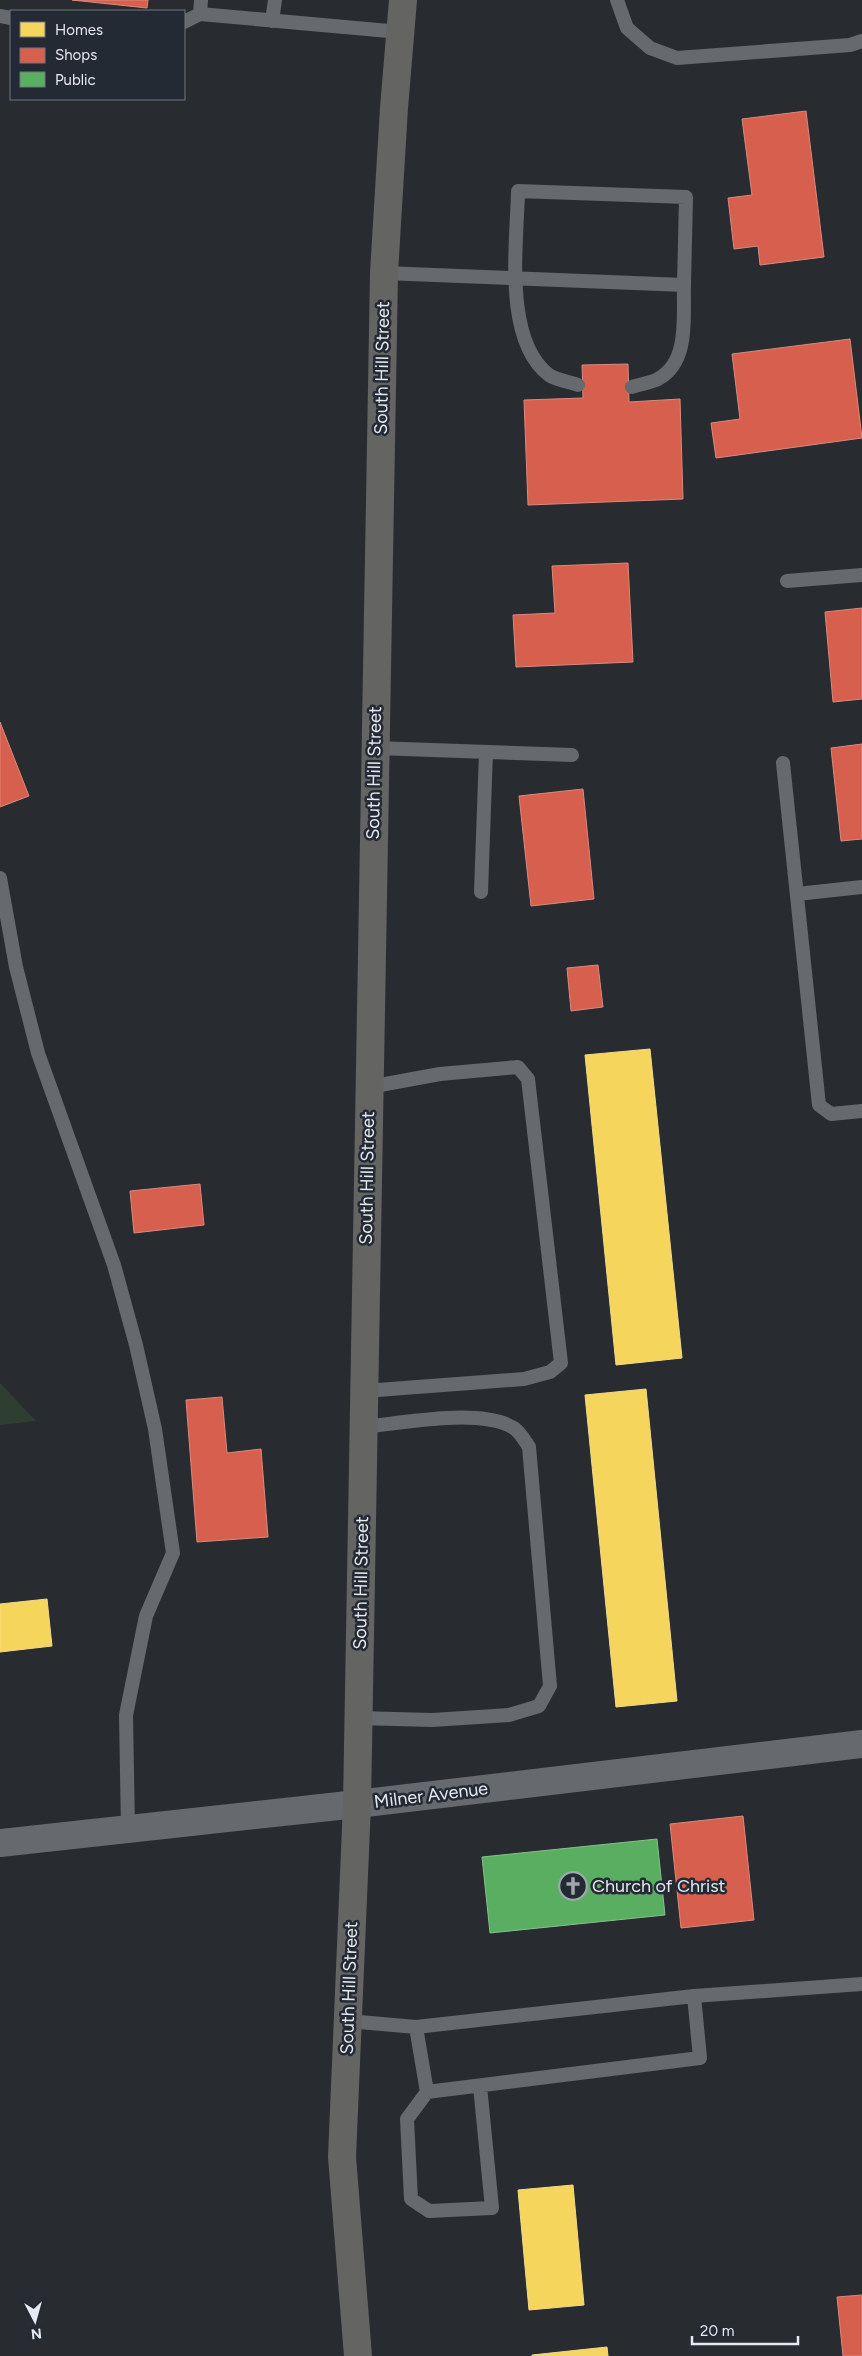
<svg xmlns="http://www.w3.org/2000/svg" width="862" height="2356" font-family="Figtree,sans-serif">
<rect width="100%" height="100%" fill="#282b30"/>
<path fill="#2e3f32" d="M 0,1383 L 36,1421 L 0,1425 Z"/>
<path fill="#f6d55c" stroke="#f1db88" d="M 650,1049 L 682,1358 L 616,1365 L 585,1055 Z
M 646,1389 L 677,1701 L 616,1707 L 585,1395 Z
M 47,1599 L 52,1646 L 0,1652 L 0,1604 Z
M 573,2185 L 584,2305 L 529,2310 L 518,2190 Z
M 607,2347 L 608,2356 L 532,2356 L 532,2355 Z"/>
<path fill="#d6604d" stroke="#da897e" d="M 72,0 L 148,0 L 147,8 Z
M 806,111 L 824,257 L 760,265 L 758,246 L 734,249 L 728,198 L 752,195 L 742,119 Z
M 850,339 L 862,438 L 716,458 L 711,423 L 740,419 L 732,354 Z
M 628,364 L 629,402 L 680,399 L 683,499 L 528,505 L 524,400 L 583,398 L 582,365 Z
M 628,563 L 633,662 L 516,667 L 513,615 L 555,613 L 552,566 Z
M 862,608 L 862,699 L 833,702 L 825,612 Z
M 0,722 L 29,796 L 0,807 Z
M 862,744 L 862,839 L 841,841 L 831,748 Z
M 583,789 L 594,899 L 531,906 L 519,796 Z
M 598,965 L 603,1007 L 571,1011 L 567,968 Z
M 200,1184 L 204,1225 L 134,1233 L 130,1191 Z
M 222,1397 L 227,1453 L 261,1449 L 268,1537 L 197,1542 L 186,1400 Z
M 743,1816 L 754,1920 L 681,1928 L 670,1824 Z
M 862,2295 L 862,2356 L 843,2356 L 837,2297 Z"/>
<path fill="#5aae61" stroke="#84c08c" d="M 657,1839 L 665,1915 L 490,1933 L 482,1857 Z"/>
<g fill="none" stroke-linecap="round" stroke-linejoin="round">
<path stroke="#66696d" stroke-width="14" d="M 617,0 L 627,28 L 650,48 L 677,58 L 850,45 L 862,41
M 200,14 L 201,0
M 0,16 L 11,18
M 272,21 L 275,0
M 184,22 L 200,14 L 400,32
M 384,273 L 684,285 L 686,197 L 518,191 C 517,243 503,340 549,375 C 556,380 570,382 578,385
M 632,387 C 640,384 651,383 658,379 C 690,362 683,316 684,285
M 787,581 L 862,575
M 375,748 L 572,755
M 783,763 L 819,1105 L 831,1114 L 862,1111
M 0,878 L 16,967 L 38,1053 L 114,1265 L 136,1345 L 155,1429 L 173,1553 L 146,1616 L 126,1715 L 128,1829
M 481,892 L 486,752
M 797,894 L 862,887
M 364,1391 L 524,1379 L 550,1372 L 561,1363 L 528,1079 L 518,1067 L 440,1074 L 369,1087
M 358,1718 L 432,1720 L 509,1715 L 539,1706 L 550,1686 L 529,1447 C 525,1441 519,1430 512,1427 C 478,1408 402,1423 363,1427
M 694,1996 L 862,1984
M 348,2021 L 416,2027 L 427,2092 L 700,2058 L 694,1996 L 416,2027
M 427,2092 L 407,2119 L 411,2199 L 429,2211 L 492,2208 L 480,2086"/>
<path stroke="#66696d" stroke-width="28" d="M 0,1843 L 357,1804 L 862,1744"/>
<path stroke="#646463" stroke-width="28" d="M 358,2356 L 342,2157 L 357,1804 L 384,273 L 394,108 L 403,0"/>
</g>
<defs>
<symbol id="church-ring" viewBox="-11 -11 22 22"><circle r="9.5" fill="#242a34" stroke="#a3a6ad" stroke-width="1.5"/><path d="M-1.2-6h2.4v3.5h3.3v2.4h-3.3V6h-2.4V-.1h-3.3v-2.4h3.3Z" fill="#a3a6ad"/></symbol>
</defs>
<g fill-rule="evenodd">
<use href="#church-ring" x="557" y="1870" width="32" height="32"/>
</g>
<g text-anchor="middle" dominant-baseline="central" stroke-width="5" stroke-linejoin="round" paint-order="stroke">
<g font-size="18" fill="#e5e9f0" stroke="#242a34">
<text transform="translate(382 368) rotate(-89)">South Hill Street</text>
<text transform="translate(374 773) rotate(-89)">South Hill Street</text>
<text transform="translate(367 1178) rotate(-89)">South Hill Street</text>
<text transform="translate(361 1583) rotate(-89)">South Hill Street</text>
<text transform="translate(431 1795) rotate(-7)">Milner Avenue</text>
<text transform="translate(349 1988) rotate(-88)">South Hill Street</text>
</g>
<g font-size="18" fill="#e5e9f0" stroke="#242a34" text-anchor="start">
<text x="592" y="1886">Church of Christ</text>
</g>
</g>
<rect x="10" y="10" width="175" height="90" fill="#242a34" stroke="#71767f"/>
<rect x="20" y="22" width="25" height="15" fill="#f6d55c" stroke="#71767f"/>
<text x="55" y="35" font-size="15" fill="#e5e9f0">Homes</text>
<rect x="20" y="48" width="25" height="15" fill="#d6604d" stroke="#71767f"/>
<text x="55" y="60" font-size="15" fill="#e5e9f0">Shops</text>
<rect x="20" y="72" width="25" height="15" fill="#5aae61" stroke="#71767f"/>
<text x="55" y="85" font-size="15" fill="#e5e9f0">Public</text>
<g transform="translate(35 2321) rotate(174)" stroke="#242a34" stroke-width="4" paint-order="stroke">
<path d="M0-4L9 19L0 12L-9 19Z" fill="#e5e9f0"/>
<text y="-8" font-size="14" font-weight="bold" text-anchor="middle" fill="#e5e9f0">N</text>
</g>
<path d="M692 2336v8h106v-8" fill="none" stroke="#e5e9f0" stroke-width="2.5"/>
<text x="700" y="2336" font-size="15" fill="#e5e9f0" stroke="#242a34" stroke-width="4" paint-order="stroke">20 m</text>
</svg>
